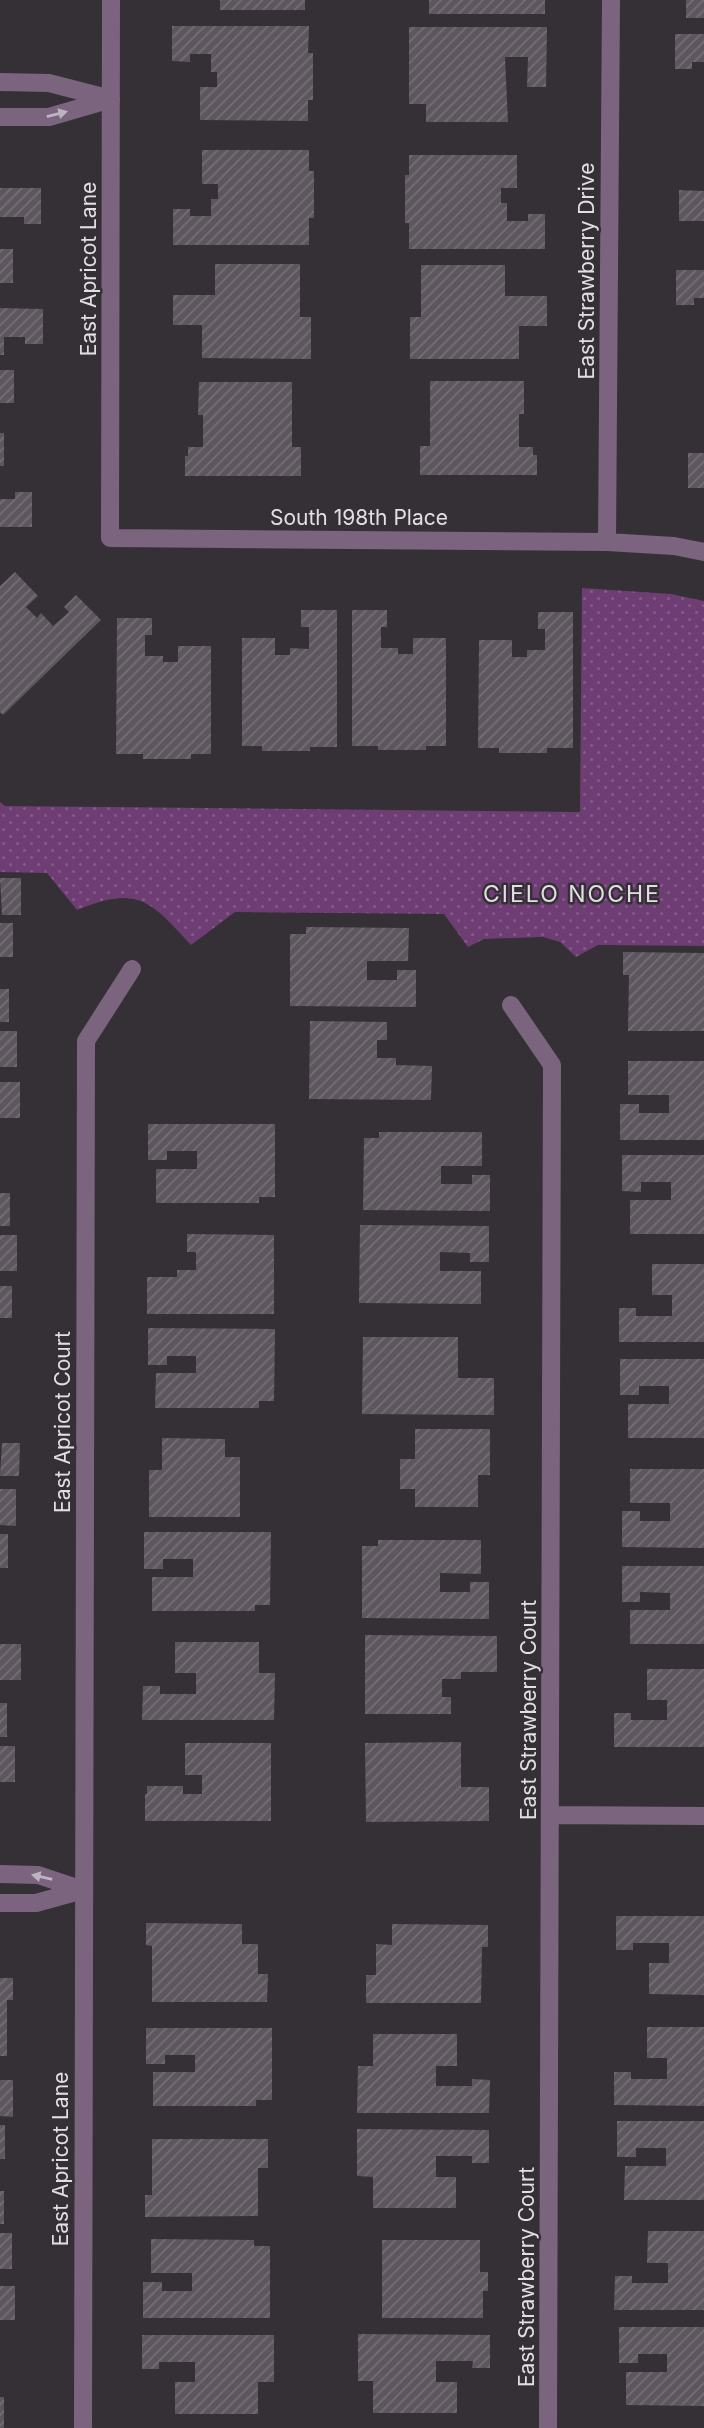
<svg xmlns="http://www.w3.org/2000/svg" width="704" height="2428" font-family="Inter,sans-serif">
<defs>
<pattern id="park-dots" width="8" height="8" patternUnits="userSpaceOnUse" patternTransform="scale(1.75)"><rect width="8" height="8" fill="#6d3d74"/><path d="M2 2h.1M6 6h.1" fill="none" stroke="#825988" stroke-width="1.8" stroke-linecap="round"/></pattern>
<pattern id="building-hatch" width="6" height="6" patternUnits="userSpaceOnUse" patternTransform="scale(1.75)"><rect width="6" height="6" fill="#5d565e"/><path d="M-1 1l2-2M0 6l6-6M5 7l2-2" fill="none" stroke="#746e75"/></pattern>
</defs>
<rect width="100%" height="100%" fill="#352f36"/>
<path fill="url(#park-dots)" d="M 582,588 L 671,594 L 704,601 L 704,946 L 598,945 L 576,957 L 560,942 L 543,937 L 484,939 L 468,947 L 444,914 L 235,912 L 191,945 C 150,900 137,885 77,910 L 47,873 L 0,872 L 0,802 L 5,806 L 580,812 Z"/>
<path fill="url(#building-hatch)" d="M 220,0 L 305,0 L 305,10 L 220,10 Z
M 429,0 L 545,0 L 545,14 L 429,14 Z
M 686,0 L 704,0 L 704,18 L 686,18 Z
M 172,26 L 309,26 L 308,53 L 313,53 L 313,100 L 308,100 L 308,121 L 200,120 L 200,87 L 217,87 L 217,72 L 211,72 L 211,54 L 190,54 L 190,62 L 172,61 Z
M 409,27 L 547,27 L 546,87 L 527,87 L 528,57 L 505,57 L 508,122 L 426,122 L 426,104 L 409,104 Z
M 675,34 L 704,34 L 704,62 L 692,62 L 692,69 L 675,69 Z
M 202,150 L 309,150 L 309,171 L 314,171 L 314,218 L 309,218 L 309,245 L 173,245 L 173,209 L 190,209 L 190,216 L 211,216 L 211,199 L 218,199 L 218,184 L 202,184 Z
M 409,155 L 517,155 L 517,188 L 501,188 L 501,203 L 507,203 L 507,221 L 528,221 L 528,214 L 545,214 L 545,249 L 409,249 L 409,223 L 405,223 L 405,175 L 409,175 Z
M 0,188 L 41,188 L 41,224 L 24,224 L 24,217 L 0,217 Z
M 679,190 L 704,191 L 704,221 L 679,221 Z
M 0,249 L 13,249 L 13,283 L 0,283 Z
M 215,264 L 300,264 L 300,317 L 311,317 L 311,359 L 202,358 L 202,325 L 173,325 L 173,295 L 215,295 Z
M 421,265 L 505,265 L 505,296 L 547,296 L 547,326 L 519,326 L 519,359 L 410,359 L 410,317 L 421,317 Z
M 676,270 L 704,270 L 704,298 L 694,298 L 694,305 L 676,305 Z
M 0,308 L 43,309 L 43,344 L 25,344 L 25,337 L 4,337 L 4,355 L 0,355 Z
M 0,370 L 14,370 L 14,403 L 0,403 Z
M 430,381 L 524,381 L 524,414 L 519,414 L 519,447 L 533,447 L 533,455 L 537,455 L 537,475 L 420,475 L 420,446 L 430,446 Z
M 199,382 L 292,382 L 292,447 L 301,447 L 301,476 L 185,476 L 185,456 L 188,456 L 188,447 L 203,447 L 203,415 L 198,415 Z
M 0,433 L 4,433 L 4,466 L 0,466 Z
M 688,453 L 704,453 L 704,488 L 688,488 Z
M 15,492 L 32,492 L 32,527 L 0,527 L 0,499 L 15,499 Z
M 15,572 L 38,596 L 26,607 L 37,618 L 41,613 L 53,626 L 69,612 L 64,607 L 76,595 L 101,620 L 3,715 L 0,712 L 0,586 Z
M 301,610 L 337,610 L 337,747 L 310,747 L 310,751 L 262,751 L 262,746 L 242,746 L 242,638 L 275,638 L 275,655 L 290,655 L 290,648 L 309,649 L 309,627 L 301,627 Z
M 352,610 L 387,610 L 387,627 L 381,627 L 381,648 L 398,648 L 398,654 L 413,654 L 413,638 L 446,638 L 446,746 L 426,746 L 426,750 L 378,750 L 378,746 L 352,746 Z
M 538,612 L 573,612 L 573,748 L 547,748 L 547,753 L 499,753 L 499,748 L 478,748 L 479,640 L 512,640 L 512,657 L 527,657 L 527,650 L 545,650 L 545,629 L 538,629 Z
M 117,618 L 152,618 L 152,635 L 145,635 L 145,656 L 163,656 L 163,662 L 178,662 L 178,646 L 211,646 L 211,754 L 191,754 L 191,759 L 143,759 L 143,754 L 116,754 Z
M 0,878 L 21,878 L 21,915 L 2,915 Z
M 0,923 L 13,923 L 13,957 L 0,957 Z
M 306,927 L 409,928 L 408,961 L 367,961 L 367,980 L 397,980 L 397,970 L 416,970 L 416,1007 L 290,1006 L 290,934 L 306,934 Z
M 623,952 L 704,953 L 704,1031 L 628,1031 L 629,975 L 623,975 Z
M 0,989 L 9,989 L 9,1022 L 0,1022 Z
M 310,1021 L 387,1022 L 387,1040 L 377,1040 L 377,1058 L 396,1058 L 396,1065 L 432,1066 L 431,1100 L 309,1099 Z
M 0,1031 L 17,1031 L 17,1067 L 0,1067 Z
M 628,1061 L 704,1061 L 704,1140 L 620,1140 L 620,1104 L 639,1104 L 639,1113 L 669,1113 L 669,1095 L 628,1095 Z
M 0,1082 L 20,1082 L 20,1118 L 0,1118 Z
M 148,1124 L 275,1124 L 275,1197 L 259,1197 L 259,1203 L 156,1203 L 156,1169 L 197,1169 L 197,1151 L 167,1151 L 167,1160 L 148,1160 Z
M 379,1132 L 482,1132 L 482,1166 L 441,1166 L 441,1184 L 472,1184 L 472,1175 L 490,1175 L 490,1211 L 363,1210 L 364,1138 L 379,1138 Z
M 622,1155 L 704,1155 L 704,1234 L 630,1234 L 630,1200 L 671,1200 L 671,1182 L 641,1182 L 641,1192 L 622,1191 Z
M 0,1193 L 10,1193 L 10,1226 L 0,1226 Z
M 360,1225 L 489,1226 L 489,1262 L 470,1262 L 470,1253 L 440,1252 L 440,1271 L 481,1271 L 481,1304 L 359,1303 Z
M 187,1234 L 274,1235 L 274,1314 L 147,1314 L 147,1277 L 177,1277 L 177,1270 L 196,1270 L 196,1252 L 187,1252 Z
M 0,1235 L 17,1235 L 17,1271 L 0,1271 Z
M 652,1264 L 704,1264 L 704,1342 L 619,1342 L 619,1308 L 636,1308 L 636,1316 L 672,1316 L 672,1295 L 652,1295 Z
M 0,1286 L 12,1286 L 12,1318 L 0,1318 Z
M 148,1328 L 275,1329 L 274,1401 L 259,1401 L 259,1408 L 155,1408 L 156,1373 L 196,1373 L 196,1356 L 167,1356 L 167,1365 L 148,1365 Z
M 363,1337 L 458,1337 L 458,1378 L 494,1378 L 494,1415 L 362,1414 Z
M 620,1359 L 704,1359 L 704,1438 L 628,1438 L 628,1404 L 669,1404 L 669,1386 L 639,1386 L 639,1395 L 620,1395 Z
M 415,1429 L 490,1429 L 490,1475 L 478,1475 L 478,1507 L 415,1507 L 415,1489 L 400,1489 L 400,1459 L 415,1459 Z
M 162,1438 L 225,1439 L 225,1457 L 240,1457 L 240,1517 L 149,1517 L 149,1470 L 162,1470 Z
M 2,1443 L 20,1443 L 19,1476 L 0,1476 Z
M 630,1469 L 704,1469 L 704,1548 L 622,1547 L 622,1511 L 640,1511 L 640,1521 L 670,1521 L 670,1503 L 630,1503 Z
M 0,1489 L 16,1489 L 16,1526 L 0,1525 Z
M 144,1532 L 271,1532 L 270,1605 L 255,1605 L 255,1611 L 152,1611 L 152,1577 L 193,1577 L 193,1559 L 163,1559 L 163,1569 L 144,1569 Z
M 0,1534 L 8,1534 L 8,1568 L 0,1568 Z
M 378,1540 L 481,1540 L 481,1574 L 440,1573 L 440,1592 L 470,1592 L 470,1582 L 489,1582 L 489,1619 L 362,1618 L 362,1546 L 378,1546 Z
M 622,1566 L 704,1566 L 704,1644 L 630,1644 L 630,1610 L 670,1610 L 670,1593 L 640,1592 L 640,1602 L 622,1602 Z
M 365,1635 L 497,1636 L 497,1672 L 461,1672 L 461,1679 L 442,1679 L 442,1697 L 451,1697 L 451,1714 L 365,1714 Z
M 175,1642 L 259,1642 L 259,1673 L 275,1673 L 274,1720 L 142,1720 L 143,1686 L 160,1686 L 160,1694 L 196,1694 L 196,1673 L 175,1673 Z
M 0,1644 L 21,1644 L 21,1680 L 0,1680 Z
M 647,1669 L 704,1669 L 704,1747 L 614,1747 L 614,1713 L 631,1713 L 631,1720 L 667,1720 L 667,1700 L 647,1700 Z
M 0,1703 L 7,1703 L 7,1737 L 0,1737 Z
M 461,1742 L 461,1787 L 489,1787 L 489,1821 L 366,1822 L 365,1743 Z
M 185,1743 L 271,1743 L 271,1821 L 145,1821 L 145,1794 L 147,1794 L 147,1786 L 183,1786 L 183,1794 L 202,1794 L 202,1775 L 185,1775 Z
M 0,1746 L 15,1746 L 15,1782 L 0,1782 Z
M 616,1916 L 704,1916 L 704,1995 L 649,1994 L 649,1963 L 669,1963 L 669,1943 L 633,1943 L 633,1950 L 616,1950 Z
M 146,1923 L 242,1924 L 242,1944 L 258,1944 L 258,1974 L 268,1974 L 267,2002 L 152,2002 L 152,1946 L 146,1945 Z
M 392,1924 L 488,1925 L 488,1947 L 482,1947 L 481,2003 L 366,2003 L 366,1975 L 376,1975 L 376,1944 L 392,1945 Z
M 0,1978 L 13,1978 L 13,2000 L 7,2000 L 7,2056 L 0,2056 Z
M 647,2027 L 704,2027 L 704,2106 L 614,2105 L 614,2072 L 631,2072 L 631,2079 L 667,2079 L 667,2058 L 647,2058 Z
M 146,2028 L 272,2028 L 272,2100 L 256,2100 L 256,2106 L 153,2106 L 153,2072 L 195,2072 L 195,2055 L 165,2055 L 165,2064 L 146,2064 Z
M 373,2034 L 457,2034 L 457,2066 L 436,2066 L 436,2086 L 472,2086 L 472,2079 L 490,2080 L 489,2113 L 357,2113 L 358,2066 L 373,2066 Z
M 0,2080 L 13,2080 L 13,2117 L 0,2116 Z
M 617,2121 L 704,2121 L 704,2200 L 624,2200 L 625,2166 L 666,2166 L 666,2148 L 636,2148 L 636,2157 L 617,2157 Z
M 0,2125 L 5,2125 L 5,2159 L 0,2159 Z
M 357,2129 L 489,2130 L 489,2163 L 472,2163 L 472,2156 L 436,2156 L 436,2177 L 456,2177 L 456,2208 L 373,2208 L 373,2177 L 357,2176 Z
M 152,2139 L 268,2139 L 268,2168 L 258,2168 L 258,2216 L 145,2217 L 145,2195 L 152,2195 Z
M 0,2191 L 4,2191 L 4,2224 L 0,2224 Z
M 648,2231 L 704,2231 L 704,2310 L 614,2310 L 615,2276 L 632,2276 L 632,2283 L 668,2283 L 668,2263 L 647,2263 Z
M 0,2233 L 12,2233 L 12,2269 L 0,2269 Z
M 151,2239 L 254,2240 L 254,2246 L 270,2246 L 270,2318 L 143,2318 L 143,2282 L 162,2282 L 162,2291 L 192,2291 L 192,2273 L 151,2273 Z
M 382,2240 L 480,2240 L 480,2272 L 488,2272 L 488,2291 L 483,2291 L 483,2318 L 382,2318 Z
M 0,2286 L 15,2286 L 15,2320 L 0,2320 Z
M 619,2327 L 704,2327 L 704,2406 L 626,2405 L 626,2372 L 667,2372 L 667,2354 L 638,2354 L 638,2363 L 619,2363 Z
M 358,2334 L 490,2335 L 490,2368 L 472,2368 L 473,2361 L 436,2361 L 436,2382 L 457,2382 L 457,2413 L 373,2413 L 373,2381 L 358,2381 Z
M 142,2335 L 274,2335 L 274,2382 L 258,2382 L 258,2414 L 175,2414 L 175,2382 L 195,2382 L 195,2362 L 159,2362 L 159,2369 L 142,2369 Z
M 0,2397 L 4,2397 L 4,2428 L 0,2428 Z"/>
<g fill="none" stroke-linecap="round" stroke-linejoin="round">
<path stroke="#7b647e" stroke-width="18" d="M 111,0 L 110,538 L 607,542 L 674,546 L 704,552
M 0,82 L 49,83 L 111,99
M 0,117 L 49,117 L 111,99
M 607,542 L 611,0
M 511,1005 L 552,1065 L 548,2428
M 551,1815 L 704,1816
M 0,1874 L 38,1875 L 83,1890
M 0,1903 L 36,1903 L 83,1890
M 83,2428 L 86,1041 L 132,969"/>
</g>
<defs><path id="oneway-solid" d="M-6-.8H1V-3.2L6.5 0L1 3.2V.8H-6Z" transform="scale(1.75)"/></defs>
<g fill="#beb3c0">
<use href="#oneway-solid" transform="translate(57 114) rotate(-14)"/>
<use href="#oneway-solid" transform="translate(42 1877) rotate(-167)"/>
</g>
<g text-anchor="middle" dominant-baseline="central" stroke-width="5" stroke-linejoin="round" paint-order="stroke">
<g font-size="21" fill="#e2dee3" stroke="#352f36">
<text transform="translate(88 269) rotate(-90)">East Apricot Lane</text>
<text transform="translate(586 271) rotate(-90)">East Strawberry Drive</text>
<text x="359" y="517">South 198th Place</text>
<text transform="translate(62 1422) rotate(-90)">East Apricot Court</text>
<text transform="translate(528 1710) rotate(-90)">East Strawberry Court</text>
<text transform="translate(60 2159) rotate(-90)">East Apricot Lane</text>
<text transform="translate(526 2277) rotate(-90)">East Strawberry Court</text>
</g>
<g font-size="23" letter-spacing="2" fill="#e2dee3" stroke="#352f36">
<text x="572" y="894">CIELO NOCHE</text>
</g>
</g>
</svg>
